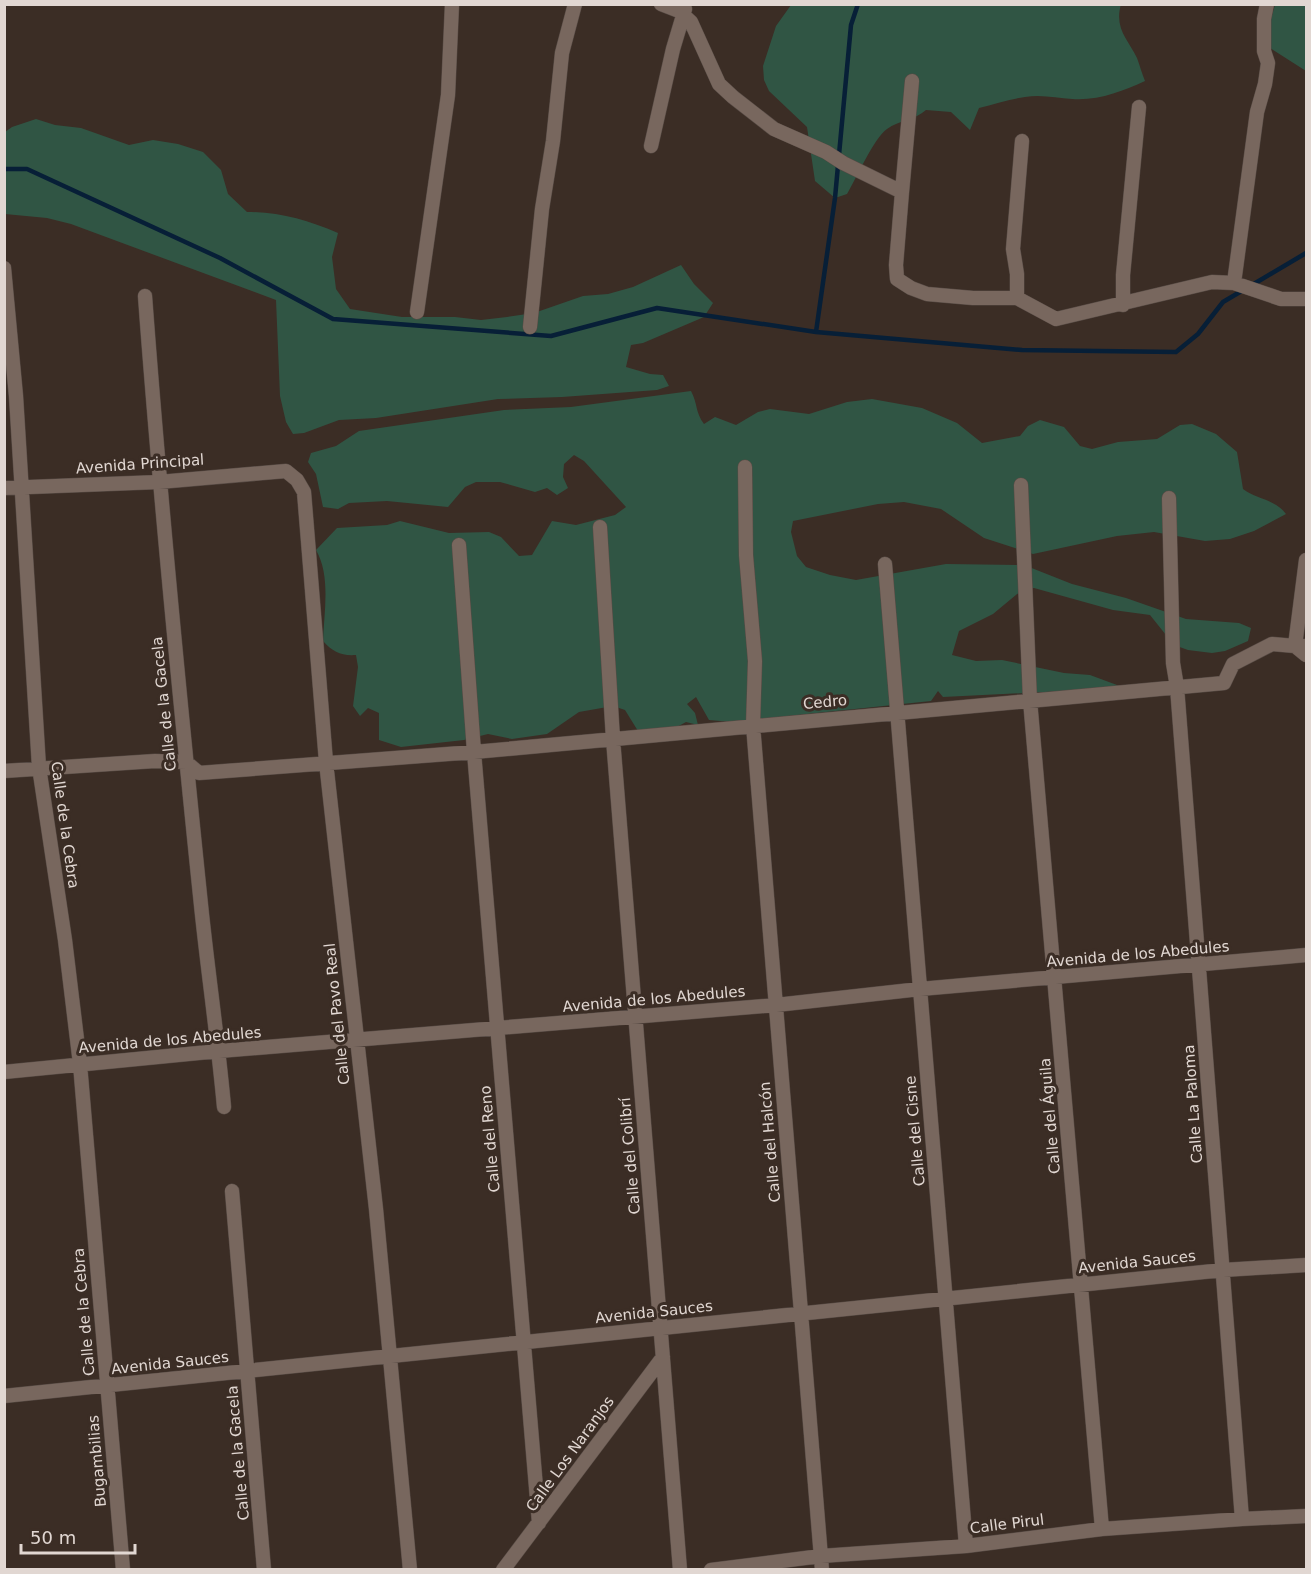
<svg xmlns="http://www.w3.org/2000/svg" width="1311" height="1574" font-family="'DejaVu Sans',sans-serif">
<rect width="100%" height="100%" fill="#3b2d25"/>
<path fill="#305544" d="M 1121,4 C 1114,29 1128,39 1137,58 C 1140,66 1142,74 1145,81 C 1123,91 1098,101 1072,99 C 1057,98 1041,94 1025,97 C 1010,99 995,104 979,108 L 970,130 L 951,112 L 926,110 C 915,120 899,120 887,129 C 874,138 856,179 847,194 L 835,198 L 815,181 L 807,127 L 769,91 L 764,80 L 763,66 L 776,26 L 791,5 Z
M 1275,5 L 1306,5 L 1306,71 L 1270,48 L 1270,22 Z
M 36,119 L 55,125 L 81,128 L 129,145 L 153,140 L 178,144 L 203,152 L 221,170 L 228,194 L 247,212 C 280,212 307,220 338,233 L 332,257 L 336,289 L 350,309 L 402,317 L 455,317 L 481,320 L 507,317 L 534,313 L 583,296 L 608,294 L 633,287 L 681,265 L 694,284 L 713,303 L 704,317 L 643,343 L 631,345 L 626,367 L 650,374 L 663,375 L 669,386 L 657,390 L 562,397 L 498,399 L 376,418 L 339,420 L 304,433 L 293,434 L 286,422 L 280,396 L 276,300 L 71,224 L 47,218 L 5,214 L 5,132 L 12,127 Z
M 691,391 C 698,404 695,412 704,424 L 715,417 L 736,425 L 758,412 L 770,409 L 809,414 L 847,402 L 872,399 L 922,408 L 957,423 L 982,443 L 1020,436 L 1028,426 L 1040,420 L 1064,427 L 1080,446 L 1092,449 L 1118,442 L 1157,439 L 1180,425 L 1192,424 L 1216,434 L 1237,452 L 1243,489 C 1258,500 1275,499 1286,514 L 1254,531 L 1230,539 L 1205,541 L 1154,532 L 1117,536 L 1033,554 L 984,538 L 941,509 L 904,502 L 878,504 L 793,521 L 791,532 L 797,556 L 806,567 L 830,575 L 856,580 L 946,564 L 1024,565 L 1072,584 L 1126,598 L 1186,619 L 1239,623 L 1251,628 L 1248,641 L 1225,651 L 1212,653 L 1188,650 L 1174,645 L 1150,615 L 1113,610 L 1034,588 L 1022,590 L 993,614 L 959,631 L 952,655 L 976,661 L 1002,660 L 1064,673 L 1090,675 L 1125,688 L 943,697 L 938,691 L 931,701 L 732,722 L 709,720 L 696,697 L 687,704 L 695,713 L 698,725 L 686,722 L 675,728 L 638,731 L 625,710 L 613,706 L 579,712 L 547,734 L 512,739 L 488,734 L 464,740 L 401,747 L 379,740 L 379,713 L 368,708 L 360,716 L 353,706 L 358,667 L 356,655 C 341,656 333,652 323,641 C 324,612 331,576 316,550 L 337,528 L 387,525 L 400,521 L 449,533 L 489,532 L 501,537 L 519,556 L 532,555 L 552,521 L 576,525 L 615,515 L 626,507 L 584,461 L 574,455 L 564,464 L 563,477 L 568,488 L 557,495 L 547,488 L 535,492 L 500,482 L 476,482 L 465,487 L 448,507 L 387,501 L 349,503 L 338,509 L 323,507 L 316,474 L 308,462 L 311,453 L 336,446 L 359,431 L 504,410 L 571,407 Z"/>
<g fill="none" stroke-linecap="round" stroke-linejoin="round">
<path stroke="#071f37" stroke-width="4.5" d="M 4,169 L 27,169 L 220,258 L 333,319 L 551,336 L 657,308 L 816,332 L 1022,350 L 1176,352 L 1198,334 L 1223,302 L 1245,289
M 1252,285 L 1306,253
M 816,332 L 835,198 L 851,25 L 858,4"/>
<defs>
<path id="minor" d="M 661,4 L 679,11 L 691,22 L 719,84 L 733,97 L 774,129 L 826,152 L 843,163 L 902,192 L 896,265 L 897,279 L 911,288 L 927,294 L 973,298 L 1017,298 L 1056,319 L 1212,282 L 1234,283 L 1281,299 L 1306,299
M 651,146 L 673,49 L 685,9
M 902,192 L 912,81
M 4,268 L 16,396 L 39,767 L 65,940 L 80,1064 L 123,1570
M 1234,283 L 1257,112 L 1265,84 L 1268,63 L 1264,51 L 1264,19 L 1267,4
M 145,296 C 160,499 180,702 201,905 C 208,973 218,1040 224,1107
M 1017,298 L 1017,274 L 1013,249 L 1022,141
M 1123,305 L 1123,275 L 1139,107
M 417,312 L 448,95 L 452,4
M 530,327 L 542,209 L 553,141 L 562,53 L 575,4
M 745,467 L 746,555 L 755,661 L 753,725 L 822,1570
M 1021,485 L 1030,700 L 1102,1529
M 4,488 L 159,482 L 286,471 L 297,480 L 304,492 L 326,762 L 376,1209 L 410,1570
M 1169,498 L 1173,663 L 1177,687 L 1242,1519
M 600,527 L 613,739 L 680,1570
M 459,545 L 474,752 L 539,1523
M 885,564 L 966,1546
M 1304,646 L 1295,646 L 1306,560
M 4,771 L 155,761 L 186,762 L 199,773 L 474,752 L 1224,683 L 1233,664 L 1272,644 L 1295,646 L 1306,655
M 4,1072 L 219,1051 L 776,1005 L 920,989 L 1306,955
M 232,1191 L 264,1570
M 4,1396 L 1223,1270 L 1306,1265
M 503,1570 L 663,1357
M 711,1570 L 821,1556 L 966,1546 L 1102,1529 L 1242,1519 L 1306,1516"/>
</defs>
<use href="#minor" stroke="#574b45" stroke-width="15"/>
<use href="#minor" stroke="#78675e" stroke-width="14"/>
</g>
<g text-anchor="middle" dominant-baseline="central" stroke-width="6" stroke-linejoin="round" paint-order="stroke">
<g font-size="15" fill="#e1d7d2" stroke="#3b2d25">
<text transform="translate(140 464) rotate(-4)">Avenida Principal</text>
<text transform="translate(825 702) rotate(-5)">Cedro</text>
<text transform="translate(164 704) rotate(-96)">Calle de la Gacela</text>
<text transform="translate(65 825) rotate(82)">Calle de la Cebra</text>
<text transform="translate(1138 954) rotate(-5)">Avenida de los Abedules</text>
<text transform="translate(654 999) rotate(-5)">Avenida de los Abedules</text>
<text transform="translate(337 1014) rotate(-96)">Calle del Pavo Real</text>
<text transform="translate(170 1040) rotate(-5)">Avenida de los Abedules</text>
<text transform="translate(1193 1104) rotate(-94)">Calle La Paloma</text>
<text transform="translate(1050 1116) rotate(-95)">Calle del Águila</text>
<text transform="translate(915 1131) rotate(-95)">Calle del Cisne</text>
<text transform="translate(490 1139) rotate(-95)">Calle del Reno</text>
<text transform="translate(770 1142) rotate(-95)">Calle del Halcón</text>
<text transform="translate(630 1156) rotate(-95)">Calle del Colibrí</text>
<text transform="translate(1137 1262) rotate(-6)">Avenida Sauces</text>
<text transform="translate(84 1312) rotate(-95)">Calle de la Cebra</text>
<text transform="translate(654 1312) rotate(-6)">Avenida Sauces</text>
<text transform="translate(170 1363) rotate(-6)">Avenida Sauces</text>
<text transform="translate(238 1453) rotate(-95)">Calle de la Gacela</text>
<text transform="translate(570 1454) rotate(-54)">Calle Los Naranjos</text>
<text transform="translate(97 1461) rotate(-95)">Bugambilias</text>
<text transform="translate(1007 1524) rotate(-7)">Calle Pirul</text>
</g>
</g>
<rect width="1311" height="1574" fill="none" stroke="#e1d7d2" stroke-width="12"/>
<path d="M21 1544v9h114v-9" fill="none" stroke="#e1d7d2" stroke-width="3"/>
<text x="30" y="1544" font-size="18" fill="#e1d7d2" stroke="#3b2d25" stroke-width="4.5" paint-order="stroke">50 m</text>
</svg>
